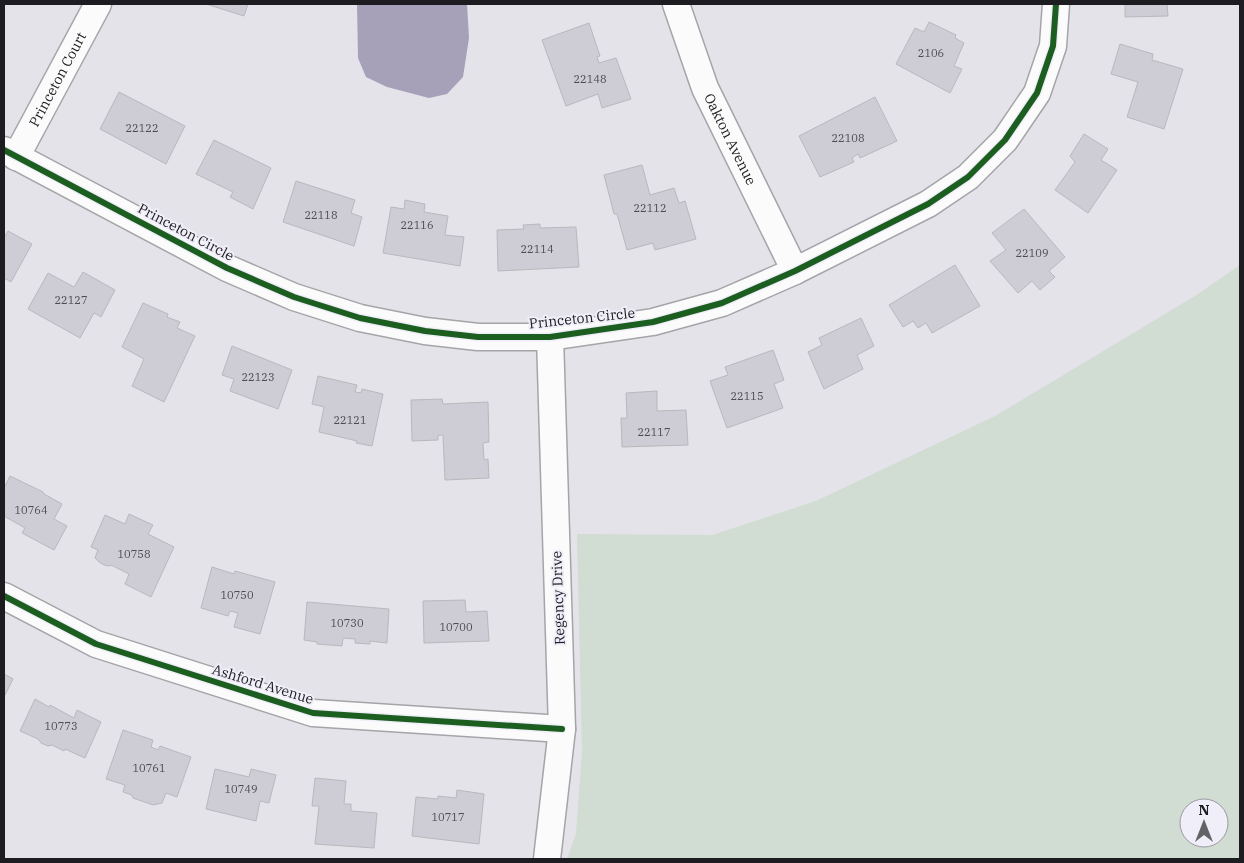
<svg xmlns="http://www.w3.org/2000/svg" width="1244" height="863" font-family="'IBM Plex Serif',serif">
<rect width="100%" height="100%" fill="#e4e3e9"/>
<path fill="#d1dcd2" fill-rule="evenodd" d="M 1240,265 L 1240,859 L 567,859 L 576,834 L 582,752 L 577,534 L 712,535 L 816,501 L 995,416 L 1195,296 ZM 1189,808 L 1219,808 L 1219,838 L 1189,838 Z"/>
<path fill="#a6a0b8" d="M 357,4 L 467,4 L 469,38 L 463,77 L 447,94 L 429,98 L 387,87 L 366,77 L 358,58 Z"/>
<path fill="#ceccd4" stroke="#b9b8bc" d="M 206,4 L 248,4 L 244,16 Z
M 1125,4 L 1167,4 L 1168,16 L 1125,17 Z
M 929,22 L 956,35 L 955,38 L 964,43 L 954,66 L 962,69 L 950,93 L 896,64 L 915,28 L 924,32 Z
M 589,23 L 600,56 L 597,57 L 599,63 L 616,58 L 631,99 L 602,108 L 598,94 L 566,106 L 542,40 Z
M 1120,44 L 1153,54 L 1152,60 L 1183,69 L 1164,129 L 1127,117 L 1138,82 L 1111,74 Z
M 119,92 L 185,126 L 166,164 L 100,129 Z
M 875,97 L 897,141 L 860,158 L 858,154 L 852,158 L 854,162 L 820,177 L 799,136 Z
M 1084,134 L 1108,149 L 1101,160 L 1117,170 L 1088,213 L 1055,190 L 1075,162 L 1070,156 Z
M 214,140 L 271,168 L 253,209 L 230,197 L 233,192 L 196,174 Z
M 642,165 L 650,195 L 674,188 L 679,203 L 685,201 L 696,239 L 655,250 L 653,243 L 627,250 L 617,214 L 614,214 L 604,175 Z
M 296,181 L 355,200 L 351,213 L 362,217 L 354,246 L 283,222 Z
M 405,200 L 425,204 L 424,212 L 448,216 L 445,235 L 464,237 L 460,266 L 383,253 L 391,207 L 404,209 Z
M 1024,209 L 1065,257 L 1049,271 L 1055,277 L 1040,290 L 1032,281 L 1018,293 L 990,261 L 1006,250 L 992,233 Z
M 540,224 L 540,228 L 576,227 L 579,267 L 498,271 L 497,230 L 524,229 L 523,225 Z
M 8,231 L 32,244 L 11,282 L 4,278 L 4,238 Z
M 955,265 L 980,306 L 932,333 L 926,323 L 918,328 L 913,321 L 903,327 L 889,305 Z
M 83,272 L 115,290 L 101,317 L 94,313 L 80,338 L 28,309 L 48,273 L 74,287 Z
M 143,303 L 168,314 L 167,317 L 180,322 L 177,328 L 195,336 L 164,402 L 132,386 L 144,359 L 122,347 Z
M 861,318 L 874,346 L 857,355 L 863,369 L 824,389 L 808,352 L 822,345 L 819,338 Z
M 232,346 L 292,370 L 278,409 L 230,391 L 234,379 L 222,375 Z
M 773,350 L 784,380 L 774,384 L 783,408 L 727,428 L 710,381 L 728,375 L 725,367 Z
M 318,376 L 357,385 L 355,392 L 361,393 L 362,389 L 383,394 L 372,446 L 356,443 L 357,441 L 319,432 L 324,407 L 312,404 Z
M 657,391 L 657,411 L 686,410 L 688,445 L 622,447 L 621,418 L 627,418 L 626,393 Z
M 442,399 L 443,404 L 488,402 L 489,442 L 483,443 L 484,460 L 488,459 L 489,478 L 445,480 L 443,435 L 438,435 L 438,440 L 412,441 L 411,400 Z
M 10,476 L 43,492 L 44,494 L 62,504 L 54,519 L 67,526 L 54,550 L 22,533 L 25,528 L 4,516 L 4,488 Z
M 129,514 L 153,525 L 148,534 L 174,547 L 151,597 L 125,584 L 129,574 L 111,565 L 110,566 L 104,565 L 99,562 L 95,558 L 98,550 L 91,547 L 105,515 L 125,524 Z
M 212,567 L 234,574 L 235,571 L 275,582 L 260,634 L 234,627 L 238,613 L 230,611 L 228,616 L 201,608 Z
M 465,600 L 466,612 L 487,611 L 489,641 L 424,643 L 423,601 Z
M 307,602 L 389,609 L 387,643 L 370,641 L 370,644 L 355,643 L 355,639 L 343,638 L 342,646 L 317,644 L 317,642 L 304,640 Z
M 4,674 L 13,679 L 4,697 Z
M 35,699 L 49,707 L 50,705 L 74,718 L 77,710 L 101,722 L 85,758 L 65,749 L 64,751 L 52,745 L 48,746 L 41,743 L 38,739 L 20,731 Z
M 123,730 L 153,740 L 151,747 L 158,750 L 160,746 L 191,757 L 177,797 L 166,793 L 162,803 L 153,805 L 133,798 L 132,795 L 123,792 L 125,785 L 106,779 Z
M 215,769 L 249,777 L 251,769 L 276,775 L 269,803 L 260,801 L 256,821 L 206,809 Z
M 315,778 L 346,781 L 344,804 L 351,804 L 351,811 L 377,813 L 374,848 L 315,844 L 319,806 L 312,806 Z
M 457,790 L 484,794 L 479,844 L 412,836 L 416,797 L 438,799 L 438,796 L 456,798 Z"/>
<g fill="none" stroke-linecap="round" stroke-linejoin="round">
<defs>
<g id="street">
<path id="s1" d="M 676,4 L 705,88 L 795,271"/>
<path d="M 4,150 L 227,268 L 294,297 L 360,318 L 425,331 L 478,337 L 550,337 L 653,322 L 722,303 L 795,271 L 928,204 L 968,177 L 1005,140 L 1037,93 L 1053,46 L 1056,4"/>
<path id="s2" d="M 16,157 L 98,4"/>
<path d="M 4,596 L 96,644 L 313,713 L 562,729"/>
<path d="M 547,859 L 562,729 L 550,337"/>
</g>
</defs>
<use href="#street" stroke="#a5a4a8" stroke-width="29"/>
<use href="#street" stroke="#fbfbfc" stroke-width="26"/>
<defs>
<path id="cycleway" d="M 4,150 L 227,268 L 294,297 L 360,318 L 425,331 L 478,337 L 550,337 L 653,322 L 722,303 L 795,271 L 928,204 L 968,177 L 1005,140 L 1037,93 L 1053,46 L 1056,4
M 4,596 L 96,644 L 313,713 L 562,729"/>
</defs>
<use href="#cycleway" stroke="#f0eef8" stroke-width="9"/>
<use href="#cycleway" stroke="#1b5e20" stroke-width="6"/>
</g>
<g text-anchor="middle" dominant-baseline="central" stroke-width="4" stroke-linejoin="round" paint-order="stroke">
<g font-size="11" fill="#4c4b50">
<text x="931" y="53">2106</text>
<text x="590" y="79">22148</text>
<text x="142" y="128">22122</text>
<text x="848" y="138">22108</text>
<text x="650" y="208">22112</text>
<text x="321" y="215">22118</text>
<text x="417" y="225">22116</text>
<text x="537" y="249">22114</text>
<text x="1032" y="253">22109</text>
<text x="71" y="300">22127</text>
<text x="258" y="377">22123</text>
<text x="747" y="396">22115</text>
<text x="350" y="420">22121</text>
<text x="654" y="432">22117</text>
<text x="31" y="510">10764</text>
<text x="134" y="554">10758</text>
<text x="237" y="595">10750</text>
<text x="347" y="623">10730</text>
<text x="456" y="627">10700</text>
<text x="61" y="726">10773</text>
<text x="149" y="768">10761</text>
<text x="241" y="789">10749</text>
<text x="448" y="817">10717</text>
</g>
<g font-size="14" fill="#1d1c20" stroke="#f0eef8">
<text stroke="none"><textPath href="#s2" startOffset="88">Princeton Court</textPath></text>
<text stroke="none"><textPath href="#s1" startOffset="146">Oakton Avenue</textPath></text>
<text transform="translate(186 232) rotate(28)">Princeton Circle</text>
<text transform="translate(582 318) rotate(-6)">Princeton Circle</text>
<text transform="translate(558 598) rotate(-92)">Regency Drive</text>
<text transform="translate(263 684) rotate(17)">Ashford Avenue</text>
</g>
</g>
<rect width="1244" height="863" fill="none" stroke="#1d1c20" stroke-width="10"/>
<g transform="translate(1204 823)"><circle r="24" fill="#f0eef8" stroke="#9c9aa2"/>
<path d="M0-4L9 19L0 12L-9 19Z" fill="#636266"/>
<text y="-8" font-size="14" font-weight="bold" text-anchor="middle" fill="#1d1c20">N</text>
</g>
</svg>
